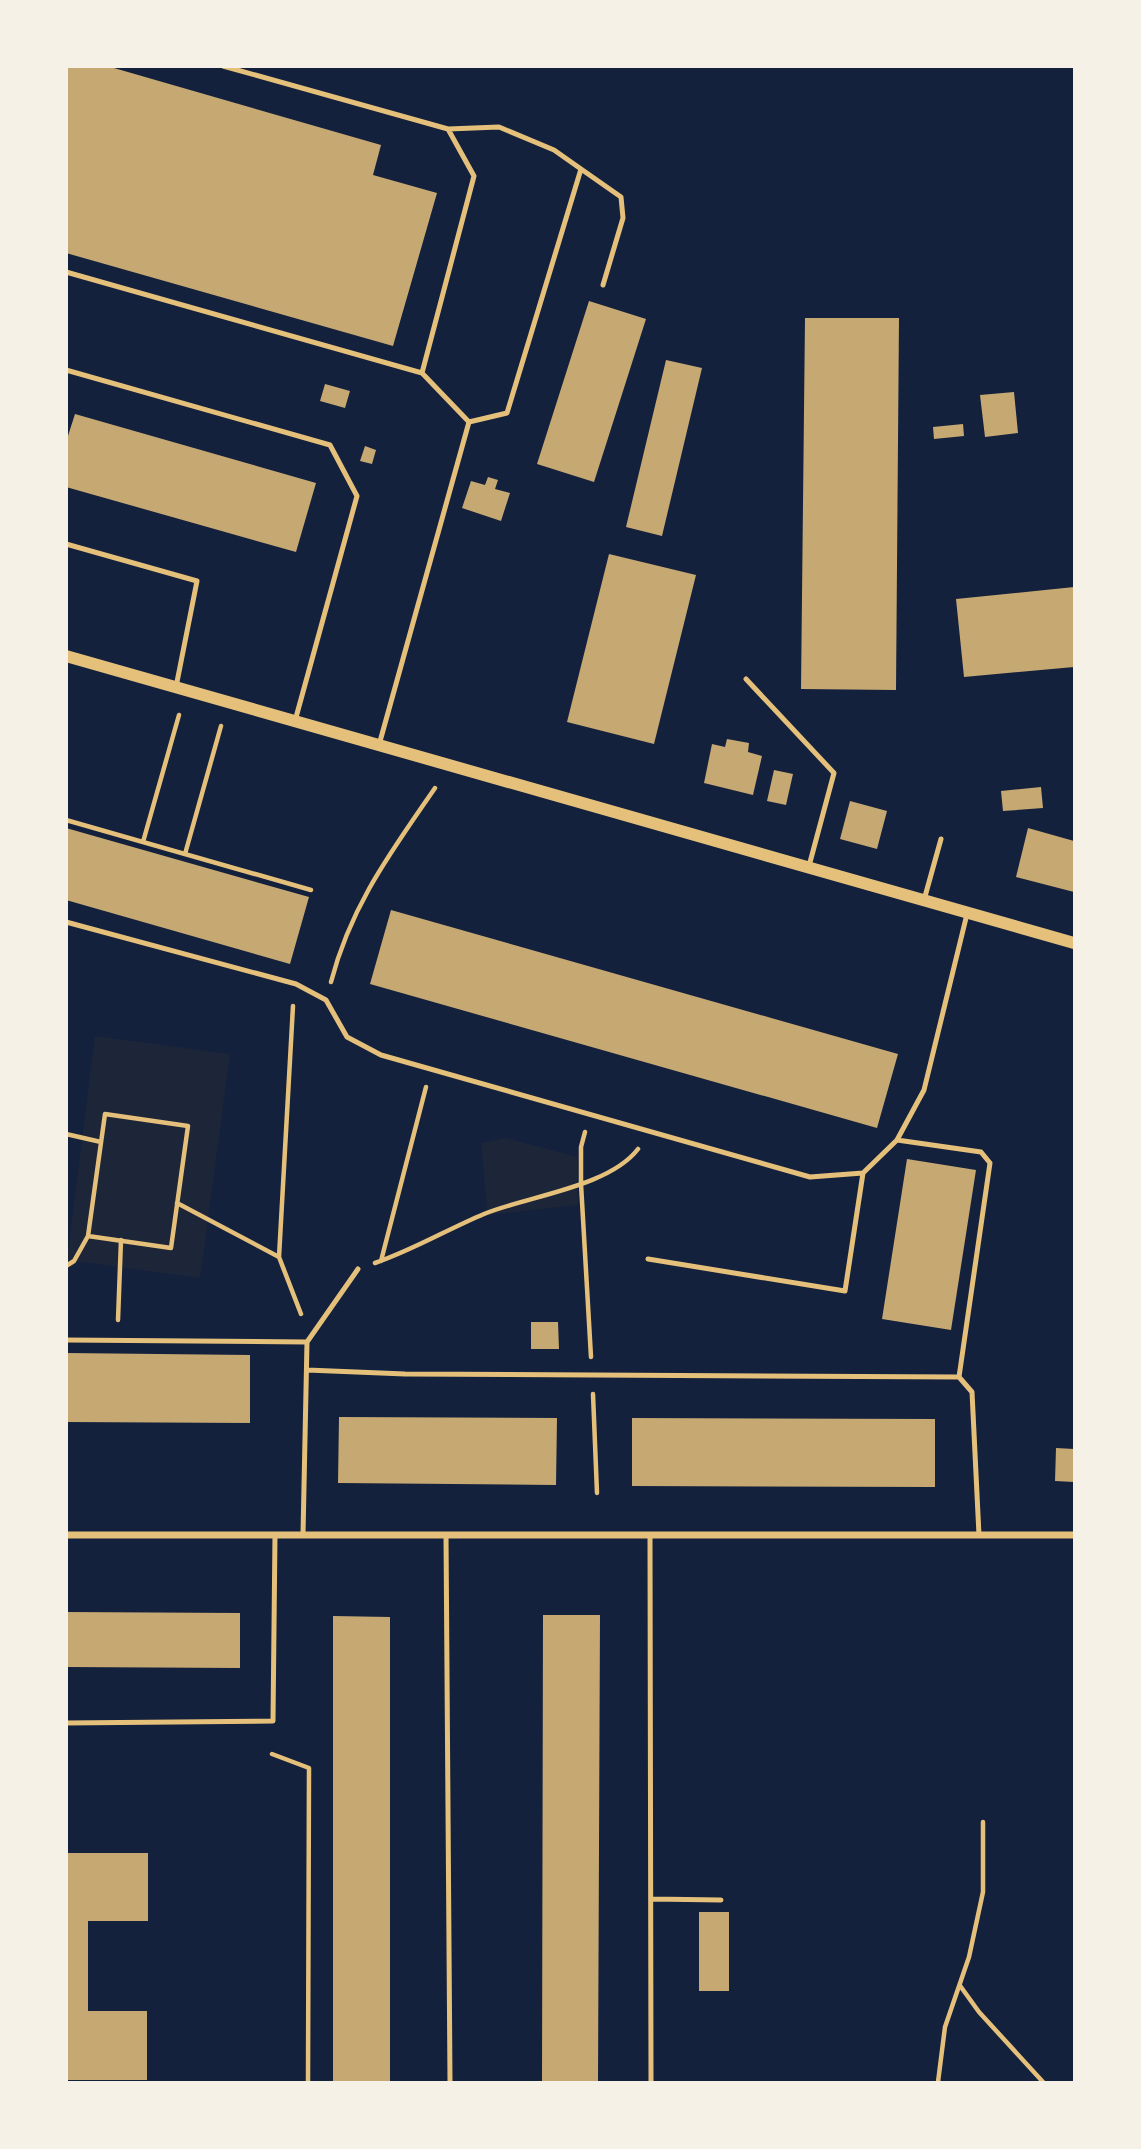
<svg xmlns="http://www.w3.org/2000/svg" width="1141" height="2149" font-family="'Nunito Sans',sans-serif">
<rect width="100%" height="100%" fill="#14213d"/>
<path fill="#1d2539" d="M 95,1036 L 230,1054 L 200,1278 L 67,1260 Z
M 506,1138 L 577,1157 L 578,1205 L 488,1215 L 481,1143 Z"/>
<path fill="#c6a872" d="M 66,66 L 107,66 L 381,145 L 373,175 L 437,193 L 393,346 L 66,253 Z
M 589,301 L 646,319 L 594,482 L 537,464 Z
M 805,318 L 899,318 L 896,690 L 801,689 Z
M 666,360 L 702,368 L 662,536 L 626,527 Z
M 325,384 L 350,391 L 345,408 L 320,401 Z
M 1014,392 L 1018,433 L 985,437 L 980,395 Z
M 75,414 L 316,483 L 296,552 L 66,487 L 66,442 Z
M 963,424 L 964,436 L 934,439 L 933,427 Z
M 365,446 L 376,450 L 372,464 L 360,461 Z
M 488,477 L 498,480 L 495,489 L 510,493 L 501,521 L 462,508 L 471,481 L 485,485 Z
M 609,554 L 696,575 L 654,744 L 567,722 Z
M 1074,587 L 1074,667 L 964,677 L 956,599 Z
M 727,739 L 749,743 L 748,752 L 762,756 L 753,795 L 704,783 L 712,744 L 725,747 Z
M 774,770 L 793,774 L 786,805 L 767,801 Z
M 1041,787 L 1043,808 L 1003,811 L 1001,791 Z
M 850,801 L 887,811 L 877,849 L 840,839 Z
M 66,828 L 309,897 L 290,964 L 66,900 Z
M 1028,828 L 1074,841 L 1074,892 L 1016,877 Z
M 391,910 L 898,1054 L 877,1128 L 370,984 Z
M 907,1159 L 976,1170 L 951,1330 L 882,1319 Z
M 531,1322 L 558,1322 L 559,1349 L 531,1349 Z
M 66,1353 L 250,1355 L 250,1423 L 66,1422 Z
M 339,1417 L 557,1418 L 556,1485 L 338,1483 Z
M 632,1418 L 935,1419 L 935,1487 L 632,1486 Z
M 1056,1448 L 1074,1449 L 1074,1482 L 1055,1481 Z
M 66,1612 L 240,1613 L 240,1668 L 66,1667 Z
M 543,1615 L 600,1615 L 598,2082 L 542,2082 Z
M 333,1616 L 390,1617 L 390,2082 L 333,2082 Z
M 66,1853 L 148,1853 L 148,1921 L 88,1921 L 88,2011 L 147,2011 L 147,2080 L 66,2080 Z
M 699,1912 L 729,1912 L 729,1991 L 699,1991 Z"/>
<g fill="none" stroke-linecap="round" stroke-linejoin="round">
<path stroke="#e5c07b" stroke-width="4.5" d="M 66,820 L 311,890
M 143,842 L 179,715
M 185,854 L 221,726
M 331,982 C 351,905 391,852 435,788
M 293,1006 L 279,1257 L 301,1314
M 105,1114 L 188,1126 L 171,1248 L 88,1236 Z
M 585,1132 L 581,1147 L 581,1184 L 591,1357
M 66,1134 L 101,1142
M 177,1203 L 279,1257
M 381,1261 L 426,1087
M 375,1263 C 413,1250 448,1229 484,1214 C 528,1196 609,1187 638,1149
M 66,1266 L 74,1261 L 88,1236
M 118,1320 L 121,1240
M 593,1394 L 597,1493
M 272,1754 L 309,1768 L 308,2082
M 961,1987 L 979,2012 L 1043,2082
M 938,2082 L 945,2027 L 969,1957 L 983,1892 L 983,1822"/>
<path stroke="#e5c07b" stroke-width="5" d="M 223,66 L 448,129 L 474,176 L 422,373 L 469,422 L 379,745
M 448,129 L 499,127 L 554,150 L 581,169 L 507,413 L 469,422
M 581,169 L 621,197 L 623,218 L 603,285
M 66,272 L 422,373
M 66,370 L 330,445 L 357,496 L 295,721
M 66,544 L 197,581 L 176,687
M 746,679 L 834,773 L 809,866
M 924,900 L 941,839
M 66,922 L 296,984 L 326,1000 L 347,1037 L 381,1055 L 810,1177 L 863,1173 L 897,1140 L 924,1090 L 967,914
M 897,1140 L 981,1152 L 990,1163 L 959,1377
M 648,1259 L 845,1291 L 863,1173
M 66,1340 L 307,1342
M 307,1370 L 405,1374 L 959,1377 L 972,1392 L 979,1535
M 303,1535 L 307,1342 L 358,1269
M 446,1535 L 450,2082
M 650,1535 L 651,2082
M 66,1723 L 273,1721 L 275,1535
M 651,1899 L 721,1900"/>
<path stroke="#e5c07b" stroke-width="7" d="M 66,1535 L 1074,1535"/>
<path stroke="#e5c07b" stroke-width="12" d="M 66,656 L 1074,943"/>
</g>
<rect width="1141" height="2149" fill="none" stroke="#f6f1e7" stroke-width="136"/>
</svg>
